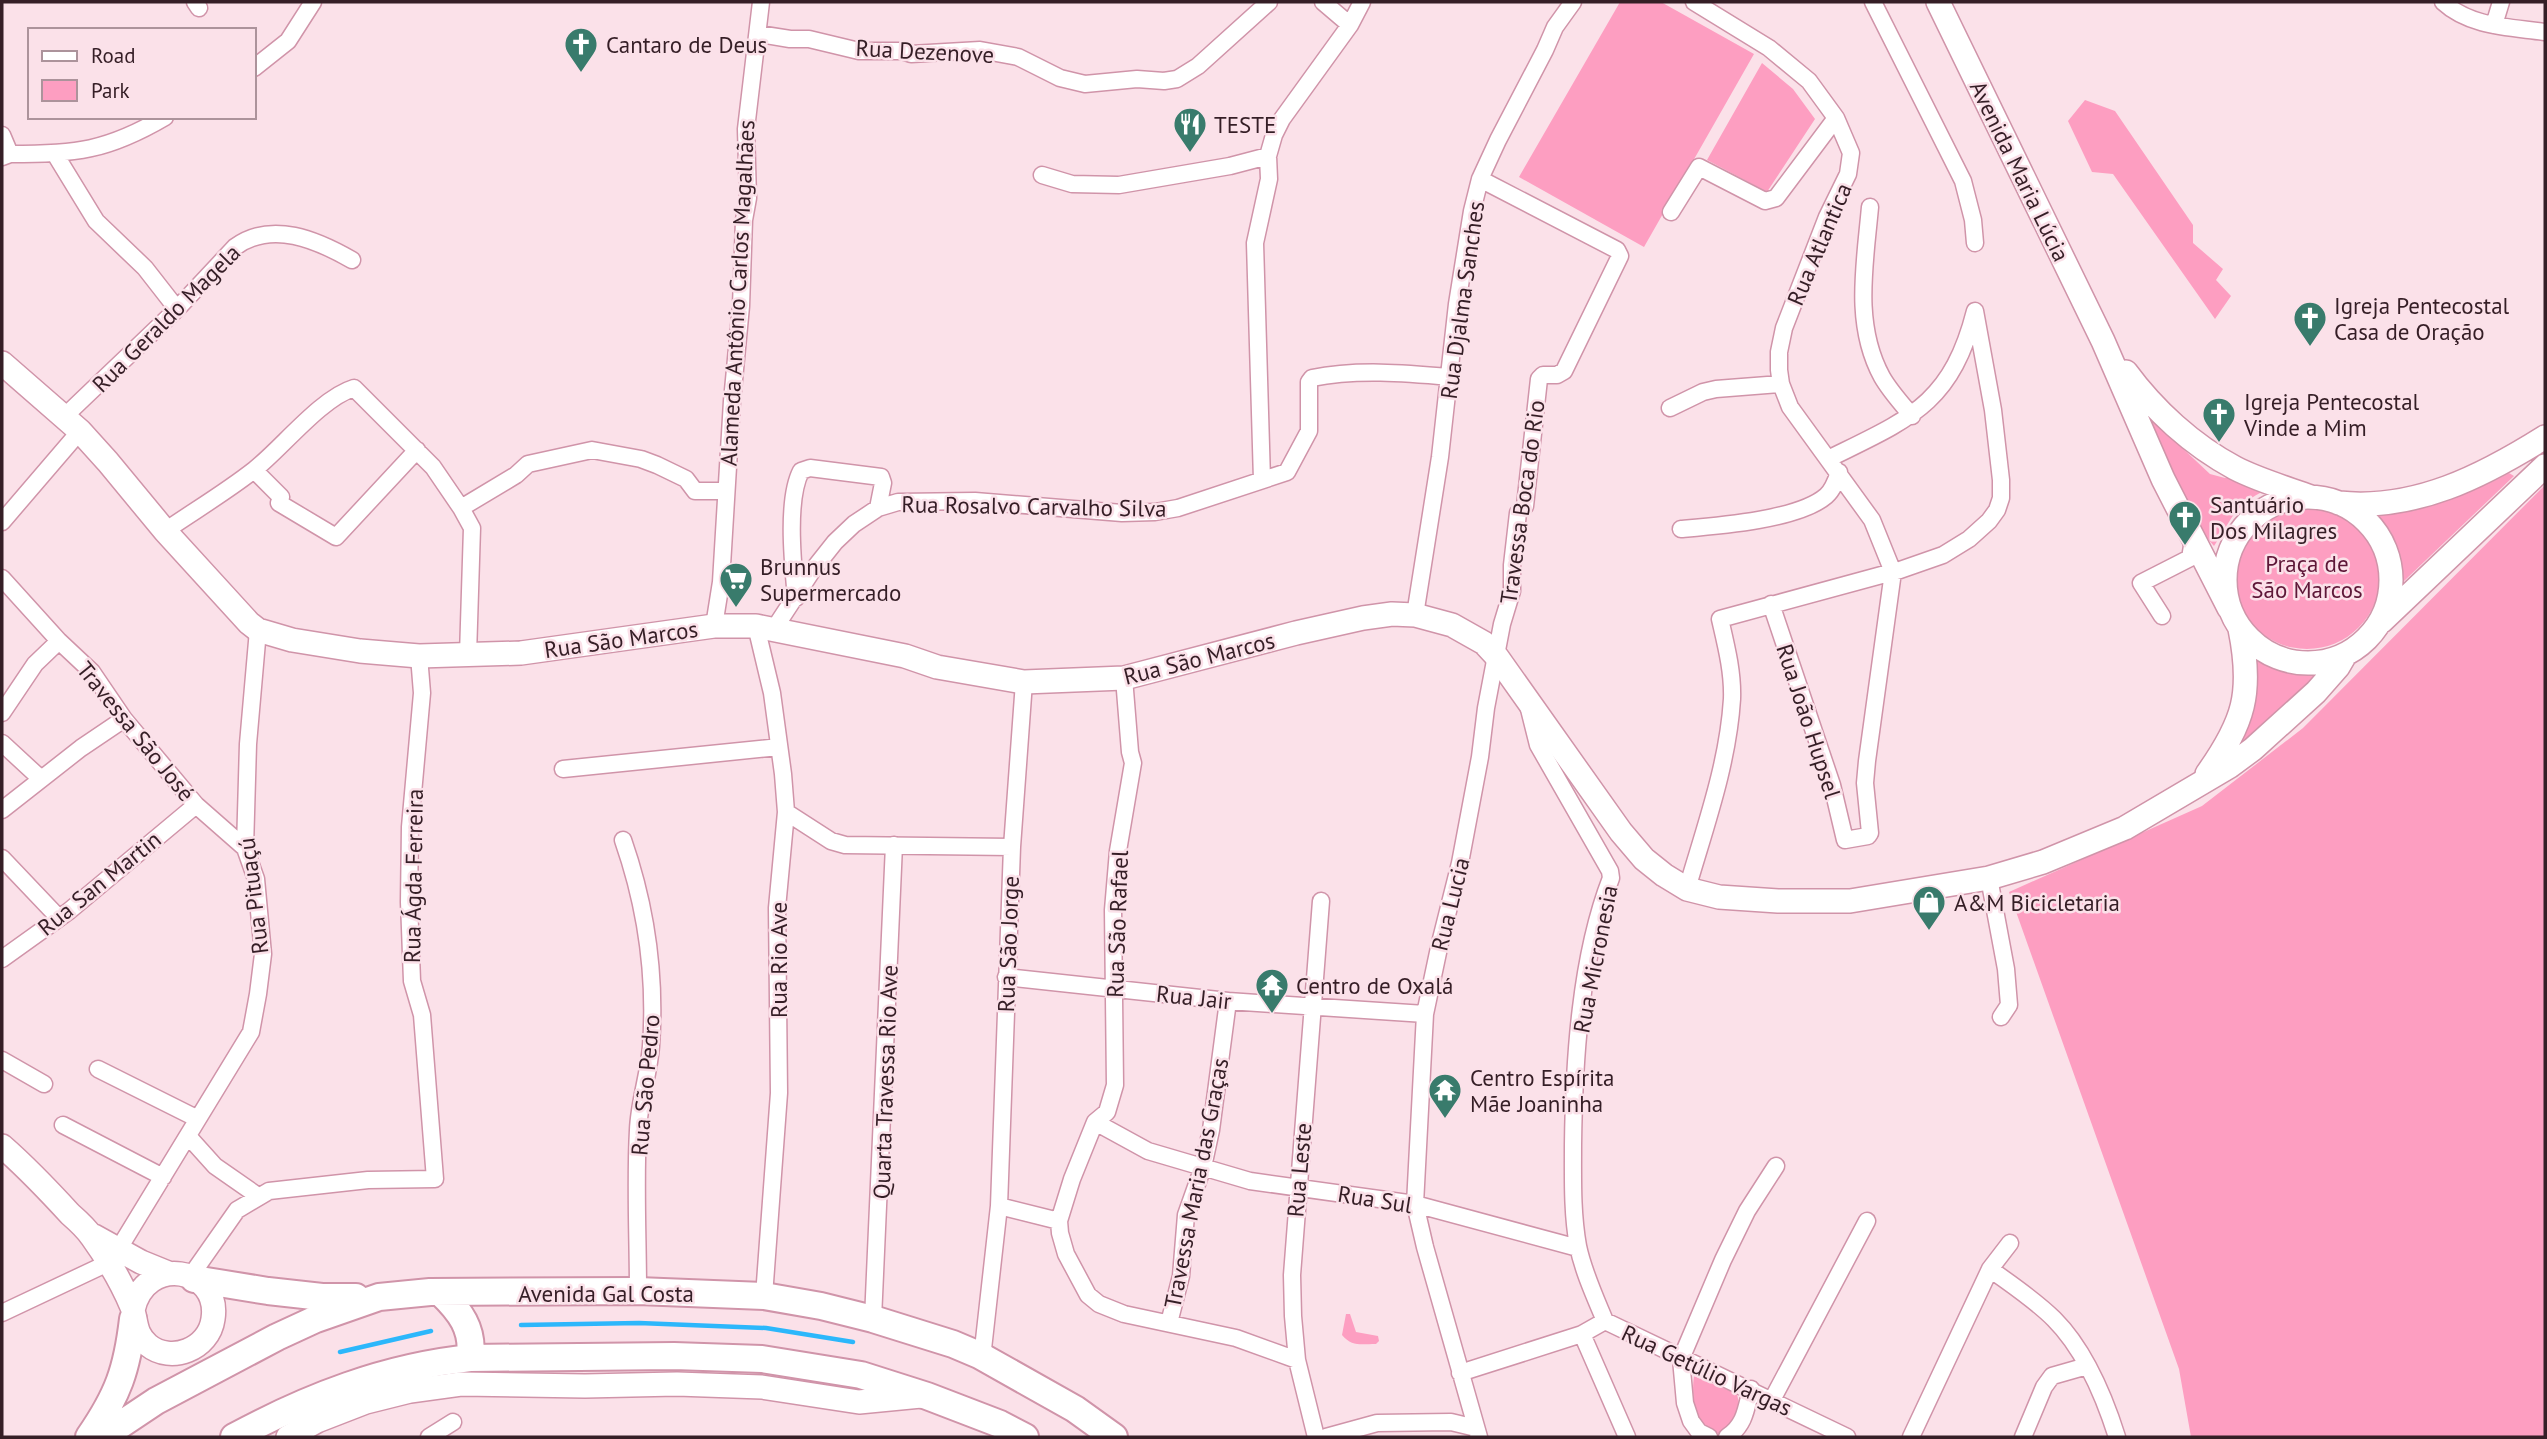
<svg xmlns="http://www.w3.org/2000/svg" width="2547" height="1439" font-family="'PT Sans',sans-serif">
<rect width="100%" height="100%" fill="#fbe1e9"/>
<path fill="#fd9ec1" d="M 1620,2 L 1661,2 L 1754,54 L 1644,247 L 1519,177 Z
M 1762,63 L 1793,89 L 1815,119 L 1767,192 L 1707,160 Z
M 2085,100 L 2115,111 L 2193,225 L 2193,243 L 2223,269 L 2216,280 L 2231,296 L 2215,319 L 2113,174 L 2092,172 L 2068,121 Z
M 2145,413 L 2210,474 L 2225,478 L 2237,478 L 2264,491 C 2233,506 2231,521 2214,546 L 2195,524 Z
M 2509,473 L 2514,476 L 2402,583 C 2402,565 2399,545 2389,529 C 2384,522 2378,519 2376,510 C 2423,503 2467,497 2509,473 Z
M 2545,485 L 2545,1437 L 2191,1437 L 2179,1369 L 2009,892 L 2202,806 L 2303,728 Z
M2234 576a73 73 0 1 1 146 0a73 73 0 1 1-146 0Z
M 2252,652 C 2278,666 2301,670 2330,666 L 2292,705 L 2234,750 Z
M 1346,1314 L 1350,1314 L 1356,1332 L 1378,1336 L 1379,1341 L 1376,1344 C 1361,1344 1352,1347 1342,1335 Z
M 1694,1376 L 1737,1394 L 1741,1412 L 1725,1433 C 1694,1438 1691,1397 1694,1376 Z"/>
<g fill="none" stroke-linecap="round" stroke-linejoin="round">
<path stroke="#2cb7fb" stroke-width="4.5" d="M 521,1325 L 639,1323 L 766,1328 L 853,1342
M 340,1352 L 431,1331"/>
<defs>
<path id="street" d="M 195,2 L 199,8
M 1323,2 L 1350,25
M 1694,2 L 1769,48 L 1809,81 L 1836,118 L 1851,153 L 1848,174 L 1827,217 L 1784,328 L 1779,352 L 1779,370 L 1781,384 L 1790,407 L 1872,520 L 1893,572 L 1867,761 L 1865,783 L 1870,833 L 1868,836 L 1845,840 L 1832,785 L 1771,604
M 1873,2 L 1963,181 L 1973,220 L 1975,243
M 2443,2 C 2470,27 2510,27 2545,32
M 2494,25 L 2501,2
M 759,34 L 790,39 L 809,39 L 859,51 L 902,51 L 911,54 L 980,50 L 1018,57 L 1060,78 L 1085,84 L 1137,79 L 1164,81 L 1177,79 L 1198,66 L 1269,2
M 254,68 L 288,41 L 313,2
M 2,135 L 10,154
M 55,154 L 96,221 L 145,268 L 177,309
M 2,157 L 10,154 C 76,154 107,151 165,117
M 1042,175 L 1072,184 L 1119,185 L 1230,166 L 1268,156
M 1870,207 C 1865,264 1853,324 1882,377 C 1890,391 1901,403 1912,416
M 1671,212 L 1699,167 L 1765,201 L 1776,198 L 1836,118
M 1670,408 L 1703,392 L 1716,389 L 1781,384
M 65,416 L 177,309 L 235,247 C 272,220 317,240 352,260
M 254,470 L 281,497 L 279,503 L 336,537 L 417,450
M 1262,480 L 1255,243 L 1269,179 L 1268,156 L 1274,135 L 1282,119 L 1350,25 L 1362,2
M 461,508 L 516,475 L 528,464 L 592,450 L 641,459 L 657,465 L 686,479 L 695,491 L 725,491
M 2,522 L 80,431
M 1681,529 C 1717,526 1798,520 1826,496 C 1833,490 1836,481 1839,472
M 165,531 C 194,511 226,492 254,470 C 282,448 321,398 354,388 L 433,467 L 461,508 L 472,528 L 468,655
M 2,578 L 59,641 L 92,672 L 124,719 L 196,805 L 245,848
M 796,598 C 793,565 786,500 801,471 L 810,468 L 881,477 L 883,483 L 878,508
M 1415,615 L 1440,457 L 1457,304 L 1472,211 L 1480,179 L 1498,140 L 1545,50 L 1555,27 L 1573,2
M 2162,616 L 2141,583 L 2190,558 L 2193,540
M 714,626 L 721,582 L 732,401 L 741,306 L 744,220 L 748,198 L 746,129 L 761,2
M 756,626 L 772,693 L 783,774 L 786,812 L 777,908 L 779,1093 L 764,1296
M 774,629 L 812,571 L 835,542 L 854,524 L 878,508 L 898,502 L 975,501 L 1122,513 L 1155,512 L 1178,508 L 1287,472 L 1309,431 L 1309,382 L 1312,378 C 1356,369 1405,373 1450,377
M 1124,678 L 1130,752 L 1133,763 L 1118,851 L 1113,910 L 1115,1085 L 1107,1112 L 1095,1122 L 1072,1179 L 1059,1221 L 1060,1233 L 1066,1254 L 1088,1295 L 1099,1304 L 1124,1314 L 1236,1338 L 1297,1360
M 1528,705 L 1538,745 L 1610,871 L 1611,878 C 1580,958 1574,1060 1573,1145 C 1573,1179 1572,1213 1578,1246 C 1583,1271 1595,1297 1605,1321
M 2,713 L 35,664 L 59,641
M 2,743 L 40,778
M 563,769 L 779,747
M 2,810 L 81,748 L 124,719
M 786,812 L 831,841 L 845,845 L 1012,847
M 623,840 C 646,906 656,976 651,1046 C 649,1074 639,1102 638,1130 C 635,1184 638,1238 638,1291
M 2,858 L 59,918
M 1989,878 L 2006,969 L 2009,1005 L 2001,1017
M 1687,889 C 1705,827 1728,764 1732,699 C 1733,672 1726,645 1720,619 L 1900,570 L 1943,555 L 1969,539 L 1989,521 L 1997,510 L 2001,498 L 2001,480 L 1993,410 L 1975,311 C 1951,405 1909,419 1828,459
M 2,959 L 69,911 L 196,805
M 1006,977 L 1228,1001 L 1425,1014
M 2,1060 L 44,1084
M 98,1069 L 198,1119
M 1095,1122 L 1148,1151 L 1250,1181 L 1415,1204 L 1578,1248
M 63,1125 L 163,1177
M 188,1136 L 215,1166 L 258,1196
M 999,1206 L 1059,1221
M 118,1250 L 251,1032 L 258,994 L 263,954 L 256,879 L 245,848 L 248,744 L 258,630
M 1990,1269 C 2012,1285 2035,1300 2054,1319 C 2085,1350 2104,1396 2117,1437
M 190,1277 L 237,1210 L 269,1191 L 368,1180 L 435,1179 L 422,1015 L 412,981 L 409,902 L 410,827 L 422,693 L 419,656
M 2,1313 L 108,1263
M 873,1319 L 894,845
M 1605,1321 L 1847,1437
M 1169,1323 L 1181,1276 L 1186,1215 L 1203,1167 L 1211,1130 L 1228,1001
M 1582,1334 L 1627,1437
M 987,1360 L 983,1349 L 999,1206 L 1012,847 L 1024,682
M 1460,1373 L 1582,1334 L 1605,1321
M 1772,1400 L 1867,1221
M 429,1437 L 453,1422
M 1316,1437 L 1297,1360 L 1293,1316 L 1292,1275 L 1321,901
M 1326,1437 L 1377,1423 L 1451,1422 L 1476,1428
M 1479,1437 L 1425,1247 L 1415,1204 L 1425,1014 L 1440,943 L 1460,863 L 1480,757 L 1486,708 L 1502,624 L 1512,591 L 1512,565 L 1518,513 L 1525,506 L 1539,379 L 1543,375 L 1557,375 L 1564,371 L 1620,256 L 1617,250 L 1480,179
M 1709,1437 L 1699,1432 L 1691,1421 L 1685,1403 L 1681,1359 L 1723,1260 L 1747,1211 L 1776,1166
M 1727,1437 C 1745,1425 1746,1409 1751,1389
M 1911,1437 L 1990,1269 L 2010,1243
M 2023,1437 L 2044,1387 L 2052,1376 L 2087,1366"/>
<path id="secondary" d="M 1938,2 L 2103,341 L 2163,479 L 2229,608
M 2,363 L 80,431 L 108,462 L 165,531 L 249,623 L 258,630 L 292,640 L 360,651 L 419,656 L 521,653 L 714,626 L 756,626 L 905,656 L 937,667 L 1024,682 L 1124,678 L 1296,633 L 1363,618 L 1392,614 L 1415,615 L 1452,625 L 1484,643 L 1497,657 L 1621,832 L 1644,859 L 1664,875 L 1687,889 L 1719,897 L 1778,901 L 1850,901 L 1989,878 L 2043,862 L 2125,828 L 2230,766 L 2253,749 L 2316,692 L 2338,667 L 2345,655
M 2126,372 C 2154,410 2192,445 2235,468 C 2258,480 2286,488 2311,497
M2225 580a83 83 0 1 1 166 0a83 83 0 1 1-166 0Z
M 2339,503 C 2415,511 2483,476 2545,437
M 2382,621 L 2545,466
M 2207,774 C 2244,722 2253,693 2240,629
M 2,1146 C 26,1167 48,1190 70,1214 C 78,1221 86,1228 92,1237 C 107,1258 122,1283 132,1307 C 137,1321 134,1333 148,1345 C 171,1364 209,1349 213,1319 C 221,1267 145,1254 133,1310
M 94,1236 L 141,1262 L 168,1273
M 288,1437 L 317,1421 L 366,1402 L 410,1391 L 461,1384 L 585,1386 L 677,1384 L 762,1387 L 859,1402 L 921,1396"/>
<path id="primary" d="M 194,1279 L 268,1291 L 322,1297 L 356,1297
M 440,1292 C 460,1311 474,1329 470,1358
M 89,1437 C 118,1395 127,1370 133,1319
M 102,1437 L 156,1401 L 277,1337 L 316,1319 L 379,1297 L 430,1292 L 638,1291 L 764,1296 L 821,1306 L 873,1319 L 953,1344 L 979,1355 L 1075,1409 L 1114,1437
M 234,1437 C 308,1397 385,1367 470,1358 L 674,1356 L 762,1359 L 861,1375 L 927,1396 L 1000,1424 L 1025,1437"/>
</defs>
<use href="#street" stroke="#d094a9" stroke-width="19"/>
<use href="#secondary" stroke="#d094a9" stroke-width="26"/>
<use href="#primary" stroke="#d094a9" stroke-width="30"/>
<use href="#street" stroke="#fff" stroke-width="16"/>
<use href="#secondary" stroke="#fff" stroke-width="23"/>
<use href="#primary" stroke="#fff" stroke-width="26"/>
</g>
<defs>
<symbol id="church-pin" viewBox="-11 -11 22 30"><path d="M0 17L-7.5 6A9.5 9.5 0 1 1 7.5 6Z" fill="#397b6c" stroke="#fbe1e9"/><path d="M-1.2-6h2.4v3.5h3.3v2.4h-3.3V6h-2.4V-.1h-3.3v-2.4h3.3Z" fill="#fff"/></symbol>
<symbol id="restaurant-pin" viewBox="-11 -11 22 30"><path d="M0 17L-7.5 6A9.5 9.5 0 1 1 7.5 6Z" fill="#397b6c" stroke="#fbe1e9"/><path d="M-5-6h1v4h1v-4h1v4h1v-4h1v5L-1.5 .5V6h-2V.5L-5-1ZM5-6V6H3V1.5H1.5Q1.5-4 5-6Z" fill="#fff"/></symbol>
<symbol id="supermarket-pin" viewBox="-11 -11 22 30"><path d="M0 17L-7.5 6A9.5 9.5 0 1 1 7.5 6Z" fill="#397b6c" stroke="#fbe1e9"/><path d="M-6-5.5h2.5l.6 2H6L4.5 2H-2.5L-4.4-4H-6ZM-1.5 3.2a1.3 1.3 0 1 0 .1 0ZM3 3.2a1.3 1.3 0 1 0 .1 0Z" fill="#fff"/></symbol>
<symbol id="shop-pin" viewBox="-11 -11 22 30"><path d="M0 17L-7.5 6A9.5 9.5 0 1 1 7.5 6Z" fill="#397b6c" stroke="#fbe1e9"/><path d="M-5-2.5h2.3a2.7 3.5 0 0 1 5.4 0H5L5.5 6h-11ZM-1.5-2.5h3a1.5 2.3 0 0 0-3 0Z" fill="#fff"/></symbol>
<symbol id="temple-pin" viewBox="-11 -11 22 30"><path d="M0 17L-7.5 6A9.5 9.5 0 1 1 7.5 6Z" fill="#397b6c" stroke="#fbe1e9"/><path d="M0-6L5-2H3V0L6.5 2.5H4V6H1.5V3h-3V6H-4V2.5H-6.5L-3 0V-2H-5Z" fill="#fff"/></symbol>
</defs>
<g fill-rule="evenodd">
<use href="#church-pin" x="562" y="25" width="38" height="52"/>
<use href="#restaurant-pin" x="1171" y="105" width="38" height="52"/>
<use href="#church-pin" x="2291" y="299" width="38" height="52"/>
<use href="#church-pin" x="2200" y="395" width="38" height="52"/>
<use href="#church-pin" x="2166" y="498" width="38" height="52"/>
<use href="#supermarket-pin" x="717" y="560" width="38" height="52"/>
<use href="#shop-pin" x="1910" y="883" width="38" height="52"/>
<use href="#temple-pin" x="1253" y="966" width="38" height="52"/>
<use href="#temple-pin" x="1426" y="1071" width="38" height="52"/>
</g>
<g text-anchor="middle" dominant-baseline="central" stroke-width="5" stroke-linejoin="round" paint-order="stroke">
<g font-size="23" fill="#351e26" stroke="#fbe1e9" text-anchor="start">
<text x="606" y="44">Cantaro de Deus</text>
<text x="1214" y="124">TESTE</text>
<text x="2334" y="305">Igreja Pentecostal<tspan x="2334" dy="26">Casa de Oração</tspan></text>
<text x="2244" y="401">Igreja Pentecostal<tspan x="2244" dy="26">Vinde a Mim</tspan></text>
<text x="2210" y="504">Santuário<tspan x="2210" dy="26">Dos Milagres</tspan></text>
<text x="760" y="566">Brunnus<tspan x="760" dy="26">Supermercado</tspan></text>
<text x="1954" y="902">A&amp;M Bicicletaria</text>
<text x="1296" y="985">Centro de Oxalá</text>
<text x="1470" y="1077">Centro Espírita<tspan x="1470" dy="26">Mãe Joaninha</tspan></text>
</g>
<g font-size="23" fill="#351e26" stroke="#fbe1e9">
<text transform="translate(925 51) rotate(3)">Rua Dezenove</text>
<text transform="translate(2020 171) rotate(64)">Avenida Maria Lúcia</text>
<text transform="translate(1819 244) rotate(-67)">Rua Atlantica</text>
<text transform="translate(737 293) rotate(-87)">Alameda Antônio Carlos Magalhães</text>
<text transform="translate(1462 300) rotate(-82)">Rua Djalma Sanches</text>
<text transform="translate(166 318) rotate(-45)">Rua Geraldo Magela</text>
<text transform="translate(1522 502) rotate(-82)">Travessa Boca do Rio</text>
<text transform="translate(1034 506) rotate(1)">Rua Rosalvo Carvalho Silva</text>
<text transform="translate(621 639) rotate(-8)">Rua São Marcos</text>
<text transform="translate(1199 658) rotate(-14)">Rua São Marcos</text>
<text transform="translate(1809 721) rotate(72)">Rua João Hupsel</text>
<text transform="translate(136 731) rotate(51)">Travessa São José</text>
<text transform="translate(413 876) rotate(-89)">Rua Ágda Ferreira</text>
<text transform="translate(99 883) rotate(-39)">Rua San Martin</text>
<text transform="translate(253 896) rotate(-97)">Rua Pituaçú</text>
<text transform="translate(1450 904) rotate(-76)">Rua Lucia</text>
<text transform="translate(1117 924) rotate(-88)">Rua São Rafael</text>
<text transform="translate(1008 944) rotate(-88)">Rua São Jorge</text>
<text transform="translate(1595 959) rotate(-79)">Rua Micronesia</text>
<text transform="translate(778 960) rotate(-90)">Rua Rio Ave</text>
<text transform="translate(1194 997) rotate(6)">Rua Jair</text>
<text transform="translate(885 1082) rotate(-88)">Quarta Travessa Rio Ave</text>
<text transform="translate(645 1085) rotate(-85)">Rua São Pedro</text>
<text transform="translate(1299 1170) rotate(-85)">Rua Leste</text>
<text transform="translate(1196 1183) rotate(-79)">Travessa Maria das Graças</text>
<text transform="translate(1375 1199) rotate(9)">Rua Sul</text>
<text x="606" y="1293">Avenida Gal Costa</text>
<text transform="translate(1707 1370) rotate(25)">Rua Getúlio Vargas</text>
</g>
<g font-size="23" fill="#5e1738" stroke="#fbe1e9">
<text x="2307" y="563">Praça de<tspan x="2307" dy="26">São Marcos</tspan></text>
</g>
</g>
<rect width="2547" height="1439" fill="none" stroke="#351e26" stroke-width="7"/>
<rect x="28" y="28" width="228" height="91" fill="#fbe1e9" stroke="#ac939b" stroke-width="2"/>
<rect x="42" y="51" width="35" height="10" fill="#ffffff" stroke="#ac939b" stroke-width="2"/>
<text x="91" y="63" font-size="21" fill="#351e26">Road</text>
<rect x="42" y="80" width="35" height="21" fill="#fd9ec1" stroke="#ac939b" stroke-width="2"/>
<text x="91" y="98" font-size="21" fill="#351e26">Park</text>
</svg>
